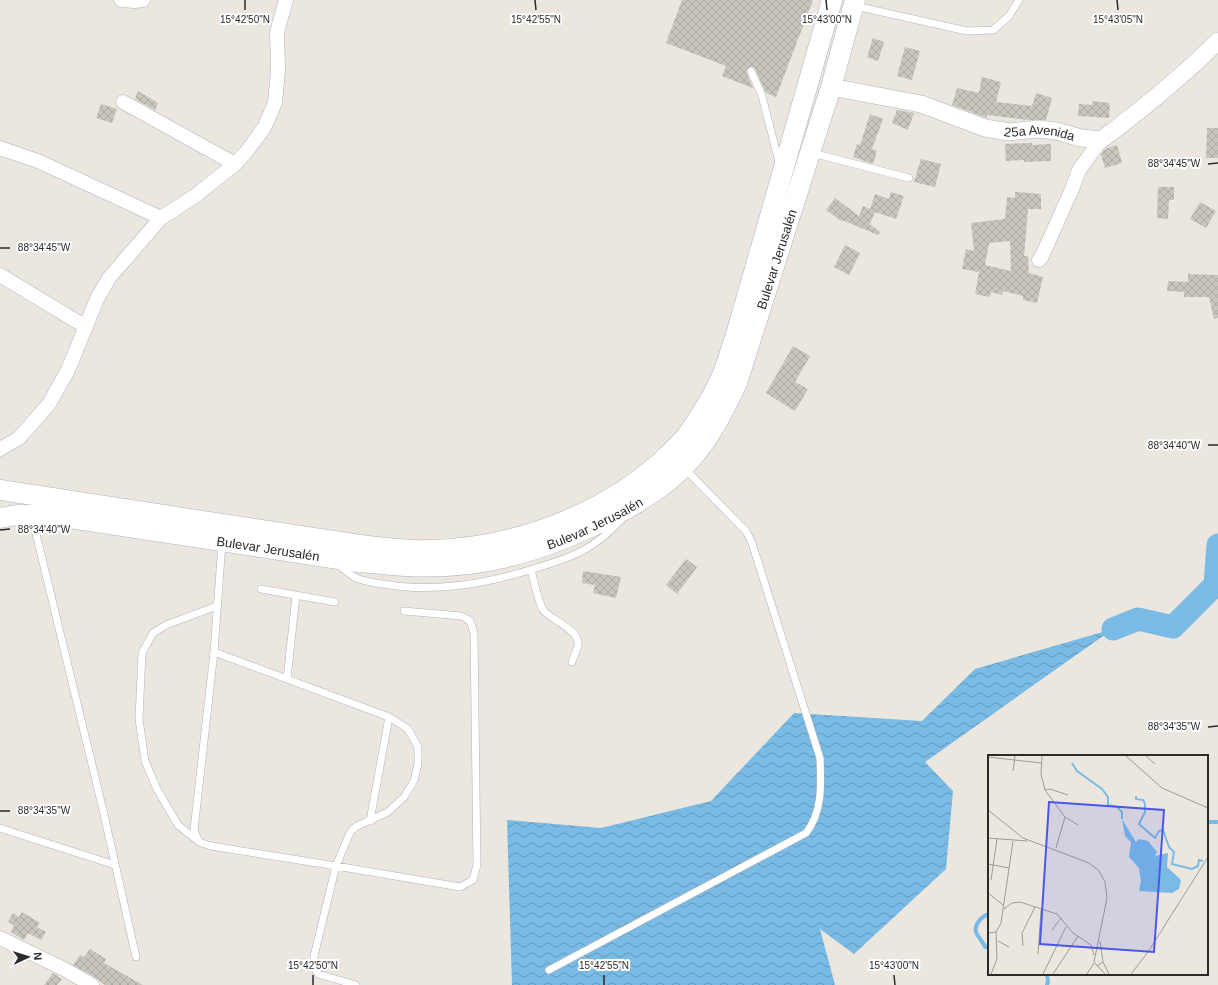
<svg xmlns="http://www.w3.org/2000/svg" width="1218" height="985" font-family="Arial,sans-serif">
<defs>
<pattern id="water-waves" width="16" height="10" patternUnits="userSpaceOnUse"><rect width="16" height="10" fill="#79bbe5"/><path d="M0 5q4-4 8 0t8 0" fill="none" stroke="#6398ba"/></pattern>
<pattern id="building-cross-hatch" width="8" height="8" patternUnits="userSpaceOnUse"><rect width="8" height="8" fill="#c7c5bc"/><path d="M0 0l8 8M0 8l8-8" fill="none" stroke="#aba9a2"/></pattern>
</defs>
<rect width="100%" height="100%" fill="#ebe7de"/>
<path fill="url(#water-waves)" d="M 1113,629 L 925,762 L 953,791 L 946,869 L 854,954 L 820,929 L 835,985 L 512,985 L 507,820 L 601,828 L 711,801 L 794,713 L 922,721 L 975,669 Z"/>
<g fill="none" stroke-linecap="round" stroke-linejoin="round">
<path stroke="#79bbe5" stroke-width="4" d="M 1207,822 L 1218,822
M 989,914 C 982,916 974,924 976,932 C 978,937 983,942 985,947 L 989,947
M 1047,974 L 1048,982 L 1047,985"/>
<path stroke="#79bbe5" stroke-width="23" d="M 1113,629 L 1138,619 L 1173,627 L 1215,585 L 1218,545"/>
</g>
<path fill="url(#building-cross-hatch)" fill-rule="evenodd" d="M 682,0 L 813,0 L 776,97 L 766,93 L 754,67 L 749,67 L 746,71 L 753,88 L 722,76 L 726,66 L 666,43 Z
M 873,38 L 884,42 L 878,61 L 867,57 Z
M 905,47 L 920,51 L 912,80 L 897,76 Z
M 982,77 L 1001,82 L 996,102 L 1032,106 L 1036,93 L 1052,98 L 1046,120 L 1028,120 L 987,115 L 987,118 L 952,105 L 957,88 L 979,93 Z
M 138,91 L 158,103 L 155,110 L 135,99 Z
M 1093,101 L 1110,103 L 1109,118 L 1078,116 L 1079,104 L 1092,105 Z
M 101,104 L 117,109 L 112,123 L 96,118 Z
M 897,110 L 914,113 L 908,130 L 892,123 Z
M 870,114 L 883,119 L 872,149 L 877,151 L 873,164 L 853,157 L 857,144 L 860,145 Z
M 1207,128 L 1218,128 L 1218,158 L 1206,158 Z
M 1032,143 L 1032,145 L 1051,144 L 1051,161 L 1024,162 L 1024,160 L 1006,161 L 1005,144 Z
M 1117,145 L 1122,163 L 1105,168 L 1101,154 L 1105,149 Z
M 921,159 L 941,164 L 935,187 L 914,182 Z
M 1158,187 L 1174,187 L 1174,200 L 1169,200 L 1168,219 L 1157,218 Z
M 891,192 L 904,196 L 896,219 L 875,212 L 870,224 L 880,232 L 878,235 L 842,220 L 841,221 L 826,210 L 835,198 L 859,216 L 863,206 L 870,209 L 875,194 L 889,199 Z
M 1015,192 L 1041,194 L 1041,209 L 1028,209 L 1024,256 L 1028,256 L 1029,273 L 1043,277 L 1037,303 L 1023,300 L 1023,296 L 1003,291 L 1002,295 L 991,292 L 990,297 L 975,294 L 979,272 L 962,269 L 966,249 L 974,251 L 971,223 L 1005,219 L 1007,197 L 1015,198 ZM 1010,241 L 1011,271 L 985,265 L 989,243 Z
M 1200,202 L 1216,211 L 1206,228 L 1190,219 Z
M 845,245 L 860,253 L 849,275 L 834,267 Z
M 1188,274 L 1218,275 L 1218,318 L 1214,319 L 1209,297 L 1184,297 L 1184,292 L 1167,291 L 1168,281 L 1188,282 Z
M 793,346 L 810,356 L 795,382 L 808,389 L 795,411 L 766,393 Z
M 686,559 L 697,567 L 677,594 L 666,585 Z
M 583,571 L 621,577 L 616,598 L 593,593 L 595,585 L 582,583 Z
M 22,912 L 40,923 L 37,927 L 46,932 L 41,940 L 28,933 L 24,940 L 11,932 L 14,925 L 8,922 L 13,913 L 19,917 Z
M 90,949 L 106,959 L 104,963 L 143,985 L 105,985 L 96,978 L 73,965 L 80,955 L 84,957 Z
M 53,973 L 62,979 L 57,985 L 44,985 Z"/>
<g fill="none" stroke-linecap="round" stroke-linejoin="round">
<defs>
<path id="service" d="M 855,6 L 967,31 L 993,30 L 1009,16 L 1019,0
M 751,71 L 762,96 L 779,162
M 812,153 L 909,178
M 32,517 L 103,810 L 136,957
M 222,543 L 214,652 L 194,830 L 199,842 L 211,846 L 336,866 L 460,887 L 473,880 L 477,865 L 474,633 L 470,621 L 462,616 L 404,611
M 339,565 C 344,569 350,575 356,578 C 364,581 374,583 383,584 C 434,593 484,584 533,569 C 550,564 567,559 582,551 C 597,543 611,531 622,519
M 531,570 C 534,580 538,603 544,611 C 552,620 581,631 578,645 C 577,650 574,656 572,662
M 261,589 L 335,602
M 214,652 L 389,717 L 408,729 L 418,747 L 418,764 L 414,781 L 404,797 L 388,812 L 357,826 L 352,830 L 349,835 L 336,866 L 314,956 L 314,967 L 318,974 L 356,985
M 287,679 L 296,595
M 370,821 L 389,717
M 0,828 L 115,865
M 197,840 L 178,825 L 157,789 L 145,761 L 139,719 L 142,653 L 153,633 L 166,625 L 217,606
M 549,970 L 806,833 C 823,812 821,783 820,758 L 752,543 L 746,531 L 685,469"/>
<path id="minor" d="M 121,0 L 135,1 L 143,0
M 123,102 L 235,164
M 0,148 L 38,161 L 161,218
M 1039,260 L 1042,256 L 1072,189 L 1079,170 L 1101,140
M 0,275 L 86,327
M 0,449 L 19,438 L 49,404 L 68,370 L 97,299 L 109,278 L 161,218 L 195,196 L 235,164 L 247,151 L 264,128 L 275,103 L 278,70 L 277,32 L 286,0
M 0,938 L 64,969 L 92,985"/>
<g id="tertiary">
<path id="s1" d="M 831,87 L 921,104 L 985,128 L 1009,132 L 1038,129 L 1056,131 L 1081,138 L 1101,140 C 1141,110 1182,77 1218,41"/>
</g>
<g id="secondary">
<path d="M 0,490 L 360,545 C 383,548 406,551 429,550 C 522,548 620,509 683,440 C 687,436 691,430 694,425 C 704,410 714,394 721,378 C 727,365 730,351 735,338 L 832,0"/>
<path id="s2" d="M 0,518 L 17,515 L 50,515 L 358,562 C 374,563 390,565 406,566 C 480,570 542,552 607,519 C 638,504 669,485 692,458 C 712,435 724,410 737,383 L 831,87 L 855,0"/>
</g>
</defs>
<use href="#service" stroke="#b1b2bd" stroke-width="8"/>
<use href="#minor" stroke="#b1b2bd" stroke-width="15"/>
<use href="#tertiary" stroke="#b1b2bd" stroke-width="18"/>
<use href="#secondary" stroke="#b1b2bd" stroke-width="21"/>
<use href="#service" stroke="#fff" stroke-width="7"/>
<use href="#minor" stroke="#fff" stroke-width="14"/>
<use href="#tertiary" stroke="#fff" stroke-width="17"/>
<use href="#secondary" stroke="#fff" stroke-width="20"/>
</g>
<path fill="none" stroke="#2a2a2a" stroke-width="1.5" d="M 245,0 L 245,10M 535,0 L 536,10M 826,0 L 827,10M 1117,0 L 1118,10M 1208,164 L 1218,163M 0,248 L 10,248M 1208,445 L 1218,445M 0,530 L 10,529M 1208,727 L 1218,726M 0,811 L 10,811M 313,975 L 313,985M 604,975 L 604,985M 894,975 L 895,985"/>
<g text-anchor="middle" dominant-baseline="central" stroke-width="4" stroke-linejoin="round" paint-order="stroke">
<g font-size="13" fill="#2a2a2a" stroke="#fff">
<text stroke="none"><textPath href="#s1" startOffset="215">25a Avenida</textPath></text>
<text stroke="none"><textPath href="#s2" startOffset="942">Bulevar Jerusalén</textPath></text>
<text stroke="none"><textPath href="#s2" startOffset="606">Bulevar Jerusalén</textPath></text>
<text stroke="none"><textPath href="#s2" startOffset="271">Bulevar Jerusalén</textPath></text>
</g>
</g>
<g transform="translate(988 755)">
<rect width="220" height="220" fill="#ebe7de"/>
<path d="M 134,64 L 148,87 L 151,84 L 160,86 L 169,97 L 167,101 L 180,98 L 179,112 L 193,125 L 191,134 L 184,138 L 151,136 L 153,126 L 151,113 L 141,102 L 143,87 L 137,81 Z" fill="#79bbe5"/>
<path fill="none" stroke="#79bbe5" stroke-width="2" d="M 84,8 L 89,16 L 114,34 L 120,42 L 120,50 L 129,52 L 134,57 L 134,64M 148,41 L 148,44 L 155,45 L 157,49 L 157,57 L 151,69 L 167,83 L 171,76 L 175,75 L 181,92 L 186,97 L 184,109 L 204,114 L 210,111 L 211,105 L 215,106"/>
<path fill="none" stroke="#9e9b96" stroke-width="1" d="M 54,1 L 53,19 L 57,35 L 77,62 L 68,93M 138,1 L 174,33 L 220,53M 158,1 L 167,9M 0,2 L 53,8M 25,16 L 27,1M 57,35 L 62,34 L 80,40M 0,55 L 35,83 L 101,108 L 111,116 L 117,127 L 119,143 L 106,207 L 117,219M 77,62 L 90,70M 0,83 L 39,86M 0,109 L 21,113M 3,125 L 9,84M 0,138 L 15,150M 16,154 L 24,148 L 32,147 L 69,159 L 85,178 L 103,190 L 106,200M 64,175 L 73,163M 0,178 L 8,177 L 13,168 L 25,86M 10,186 L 21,192M 35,191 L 34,178 L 47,152M 50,199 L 53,155M 115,207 L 121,219M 109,211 L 115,207 L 112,186M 3,219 L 9,204 L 8,177M 55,219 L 78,172M 65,219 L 90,181M 99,219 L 106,208M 143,219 L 160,197 L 220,102"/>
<path fill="#4b56eb" fill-opacity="0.15" stroke="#4b56eb" stroke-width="2" d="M 61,47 L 176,55 L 166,197 L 52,189 Z"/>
<rect width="220" height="220" fill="none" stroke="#2a2a2a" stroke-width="2"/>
</g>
<g font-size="10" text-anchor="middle" fill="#2a2a2a" stroke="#fff" stroke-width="4" stroke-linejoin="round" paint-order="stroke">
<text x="245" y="23">15°42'50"N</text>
<text x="536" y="23">15°42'55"N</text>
<text x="827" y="23">15°43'00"N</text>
<text x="1118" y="23">15°43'05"N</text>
<text x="1174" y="167">88°34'45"W</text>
<text x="44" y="251">88°34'45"W</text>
<text x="1174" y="449">88°34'40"W</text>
<text x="44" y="533">88°34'40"W</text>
<text x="1174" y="730">88°34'35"W</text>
<text x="44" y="814">88°34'35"W</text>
<text x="313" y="969">15°42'50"N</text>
<text x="604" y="969">15°42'55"N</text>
<text x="894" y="969">15°43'00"N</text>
</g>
<g transform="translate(28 957) rotate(86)" stroke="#ffffff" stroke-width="3" paint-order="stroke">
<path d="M0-3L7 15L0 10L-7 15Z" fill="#2a2a2a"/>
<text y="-6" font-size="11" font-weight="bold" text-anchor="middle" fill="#2a2a2a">N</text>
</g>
</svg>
